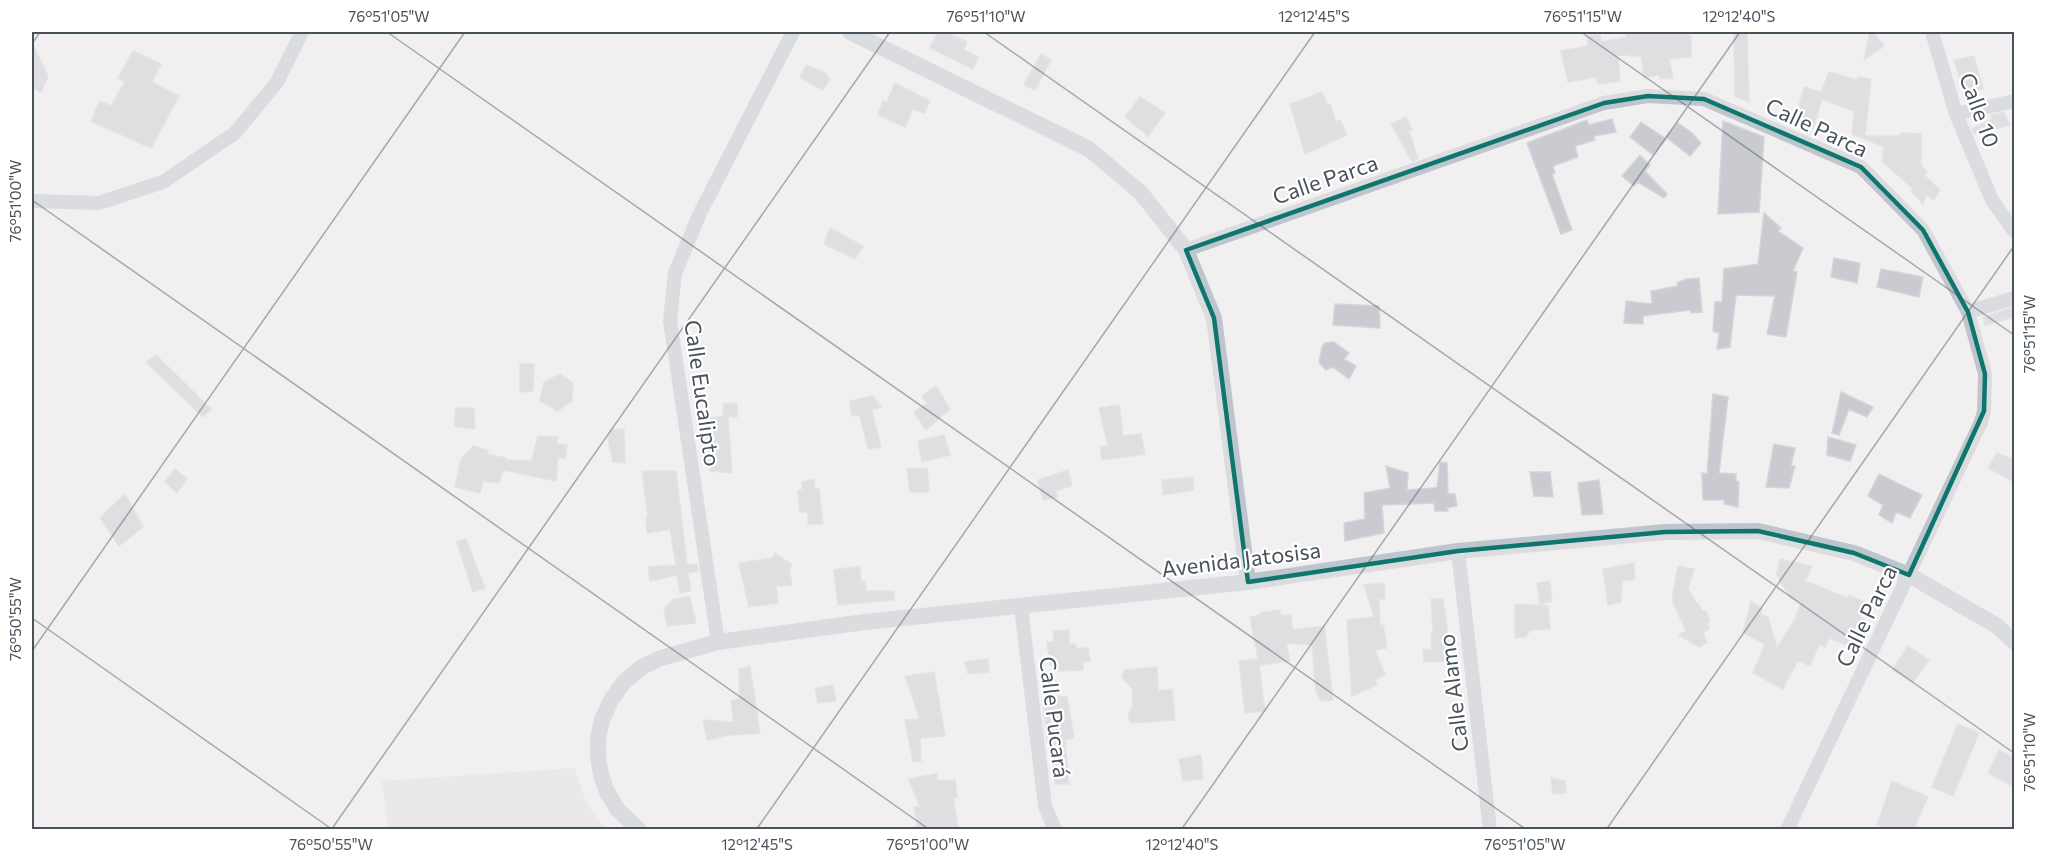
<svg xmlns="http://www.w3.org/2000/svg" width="2046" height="861" font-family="Commissioner,sans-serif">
<rect width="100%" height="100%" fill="#f1efef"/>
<path fill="#e2e0e0" d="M 574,768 L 588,806 L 606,829 L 388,829 L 382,781 Z"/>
<path fill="#c9cbd1" stroke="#d3d5da" stroke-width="1.5" d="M 938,32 L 944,32 L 967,42 L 964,50 L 978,57 L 973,69 L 930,48 Z
M 1637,32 L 1689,32 L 1689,37 L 1691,36 L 1691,57 L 1669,59 L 1673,78 L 1660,79 L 1659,75 L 1644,78 L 1641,56 L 1618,55 L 1620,81 L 1598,84 L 1596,77 L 1568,82 L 1561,51 L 1588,46 L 1587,36 L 1600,34 L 1601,42 L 1626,37 L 1626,33 Z
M 1734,32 L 1747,32 L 1749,102 L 1735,96 Z
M 1870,32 L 1873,32 L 1884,46 L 1864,60 Z
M 32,42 L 48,77 L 41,92 L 32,88 Z
M 133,51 L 161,64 L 152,82 L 179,96 L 151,148 L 91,121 L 100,101 L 111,106 L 125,82 L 118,78 Z
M 1041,54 L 1051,60 L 1035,90 L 1024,85 Z
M 1974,56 L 1983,89 L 1965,93 L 1954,60 Z
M 806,65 L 827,74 L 826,76 L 830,79 L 823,90 L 800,78 Z
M 1829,72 L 1858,80 L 1858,77 L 1871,79 L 1865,136 L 1898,136 L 1902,133 L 1921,134 L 1921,165 L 1927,172 L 1925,176 L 1940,190 L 1934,200 L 1926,195 L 1923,204 L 1911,191 L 1913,189 L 1882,161 L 1884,147 L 1852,134 L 1854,111 L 1822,99 L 1813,128 L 1795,122 L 1804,87 L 1821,92 Z
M 895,83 L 930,101 L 924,113 L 913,109 L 905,127 L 878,115 L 883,101 L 887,102 Z
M 1322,92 L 1327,104 L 1330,104 L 1336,122 L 1340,120 L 1347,135 L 1305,154 L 1290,104 Z
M 1140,97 L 1165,113 L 1148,136 L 1125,117 Z
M 2004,112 L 2010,125 L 1974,134 L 1972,129 L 1992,119 L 1991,115 Z
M 1406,117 L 1412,129 L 1409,131 L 1418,159 L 1412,161 L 1391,124 Z
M 1612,119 L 1616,132 L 1594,136 L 1595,140 L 1575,146 L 1578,157 L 1553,166 L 1555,173 L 1552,174 L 1572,230 L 1561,234 L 1527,143 L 1587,120 L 1589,125 Z
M 1723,121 L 1764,137 L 1759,212 L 1718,214 Z
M 1641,122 L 1666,139 L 1653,155 L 1630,137 Z
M 1678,123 L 1692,133 L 1701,143 L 1690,156 L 1666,137 Z
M 1640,155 L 1650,165 L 1645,171 L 1667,194 L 1664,198 L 1638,182 L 1634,186 L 1622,176 Z
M 1764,213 L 1781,228 L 1778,231 L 1803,248 L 1793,271 L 1797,272 L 1786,337 L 1767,334 L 1775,296 L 1736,295 L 1730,347 L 1717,349 L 1719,333 L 1713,331 L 1715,302 L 1722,302 L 1724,269 L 1758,264 Z
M 830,228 L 863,246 L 855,259 L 824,244 Z
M 1834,258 L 1860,263 L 1857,283 L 1831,277 Z
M 1881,269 L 1923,277 L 1919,297 L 1877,287 Z
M 1699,278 L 1702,312 L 1691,313 L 1690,310 L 1643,316 L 1643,324 L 1624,323 L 1626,301 L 1652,304 L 1651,291 L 1678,286 L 1677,283 L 1687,279 Z
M 1335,304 L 1379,306 L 1380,328 L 1333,325 Z
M 2014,307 L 2014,317 L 1985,325 L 1983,317 Z
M 1334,342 L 1349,353 L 1344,359 L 1356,366 L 1349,379 L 1333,367 L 1326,370 L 1319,363 L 1322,347 L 1325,343 Z
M 156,355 L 211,409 L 203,417 L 146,362 Z
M 520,364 L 534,364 L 533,391 L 520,392 Z
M 560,374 L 573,383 L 572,401 L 557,411 L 540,401 L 544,382 Z
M 936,386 L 950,409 L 926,430 L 914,412 L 927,403 L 922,396 Z
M 1841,392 L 1873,407 L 1867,417 L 1849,409 L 1839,435 L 1832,433 Z
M 1713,394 L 1728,397 L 1719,473 L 1736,474 L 1736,481 L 1739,482 L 1738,507 L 1724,504 L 1724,500 L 1703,500 L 1702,473 L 1707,474 Z
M 873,396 L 881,407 L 872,410 L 881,447 L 868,449 L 860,415 L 852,416 L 850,401 Z
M 737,403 L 737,417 L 728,417 L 732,473 L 710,471 L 704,419 L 723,416 L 724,404 Z
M 1119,405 L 1123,436 L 1141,434 L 1145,454 L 1102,460 L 1100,447 L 1108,446 L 1099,408 Z
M 456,408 L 474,408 L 475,429 L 454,426 Z
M 624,429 L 625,463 L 613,462 L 608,440 L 610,430 Z
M 944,435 L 950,455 L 922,462 L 918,441 Z
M 538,436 L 558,437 L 556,444 L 567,445 L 565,459 L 558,457 L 556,481 L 503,470 L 499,483 L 483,481 L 480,493 L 455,487 L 461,459 L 473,446 L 488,450 L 487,454 L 506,458 L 505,460 L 532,461 Z
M 1828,437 L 1856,445 L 1850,461 L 1827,455 Z
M 1774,444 L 1795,448 L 1791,466 L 1795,466 L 1789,488 L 1766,487 Z
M 1997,453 L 2014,460 L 2014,482 L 1988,468 Z
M 1440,462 L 1447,463 L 1448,494 L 1455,494 L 1457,506 L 1447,508 L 1448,511 L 1435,511 L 1434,503 L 1382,505 L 1384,533 L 1345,541 L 1344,523 L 1365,519 L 1364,493 L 1390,488 L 1386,466 L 1408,473 L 1407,490 L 1434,488 L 1437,487 Z
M 927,468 L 929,492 L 910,492 L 907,469 Z
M 175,469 L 187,479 L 177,493 L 165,482 Z
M 1068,470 L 1072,486 L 1055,491 L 1058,497 L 1043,500 L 1038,480 Z
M 642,471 L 676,471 L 687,565 L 697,564 L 698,571 L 688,573 L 691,591 L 680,593 L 677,575 L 650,581 L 648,567 L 676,565 L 670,529 L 647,533 L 646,518 L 648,517 Z
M 1530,472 L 1550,472 L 1553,497 L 1534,496 Z
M 1879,474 L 1922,495 L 1910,518 L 1896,512 L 1892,523 L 1879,515 L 1883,505 L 1868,496 Z
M 1193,477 L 1194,490 L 1163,495 L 1162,480 Z
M 814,479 L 815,489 L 819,489 L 823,524 L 808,524 L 808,512 L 800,512 L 798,490 L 802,490 L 802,482 Z
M 1599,480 L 1603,514 L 1582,515 L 1578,483 Z
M 125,494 L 143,527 L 119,546 L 100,518 Z
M 466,539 L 485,588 L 473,592 L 457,542 Z
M 775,553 L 792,565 L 789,569 L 792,585 L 776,586 L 778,603 L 749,607 L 739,563 L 772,558 Z
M 1780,559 L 1812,566 L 1805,581 L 1848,598 L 1849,595 L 1867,603 L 1860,617 L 1864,620 L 1852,647 L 1829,638 L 1825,647 L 1819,644 L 1810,666 L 1798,660 L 1783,689 L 1753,673 L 1765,644 L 1743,633 L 1751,601 L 1762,609 L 1760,615 L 1768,617 L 1777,648 L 1795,619 L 1801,603 L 1791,598 L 1780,581 L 1777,574 Z
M 1634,563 L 1635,579 L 1622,581 L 1621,602 L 1608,605 L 1603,569 Z
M 860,566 L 861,582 L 865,581 L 866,591 L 894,591 L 894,600 L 838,605 L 834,570 Z
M 1678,566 L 1694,569 L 1688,588 L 1696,603 L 1698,603 L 1702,611 L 1706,611 L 1710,622 L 1707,623 L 1709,629 L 1703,633 L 1707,643 L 1699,647 L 1679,635 L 1686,631 L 1672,600 Z
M 1550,581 L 1552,601 L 1540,604 L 1537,583 Z
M 1384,583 L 1385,599 L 1379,599 L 1380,625 L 1383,625 L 1387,648 L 1375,650 L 1385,675 L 1375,680 L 1377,685 L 1352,696 L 1347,620 L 1374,617 L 1364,585 Z
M 690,597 L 696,623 L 667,626 L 664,609 L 674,599 Z
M 1431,599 L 1443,599 L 1449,643 L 1446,644 L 1451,661 L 1424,662 L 1423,650 L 1432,649 L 1431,633 L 1433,633 Z
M 1515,604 L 1548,606 L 1550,629 L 1530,630 L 1526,637 L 1515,638 Z
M 1280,610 L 1280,615 L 1291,615 L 1293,630 L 1324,626 L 1333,700 L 1321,701 L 1316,691 L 1312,645 L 1286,643 L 1290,661 L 1259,665 L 1265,711 L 1245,713 L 1239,661 L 1258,659 L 1250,617 L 1260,615 L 1260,613 Z
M 1069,630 L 1069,644 L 1076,644 L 1076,649 L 1088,647 L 1090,661 L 1083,662 L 1083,670 L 1058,671 L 1059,665 L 1050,665 L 1047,642 L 1054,642 L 1053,631 Z
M 1908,646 L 1929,660 L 1913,682 L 1892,670 Z
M 988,659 L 989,672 L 968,674 L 965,662 Z
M 750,666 L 760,733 L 729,735 L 707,740 L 703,720 L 734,722 L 731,701 L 740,698 L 739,669 Z
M 1157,667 L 1158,691 L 1172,689 L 1175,720 L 1131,723 L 1128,715 L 1133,706 L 1132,688 L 1122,677 L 1125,670 Z
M 934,672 L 945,736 L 920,738 L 921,761 L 913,762 L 905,720 L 920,719 L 905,676 Z
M 833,685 L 836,701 L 818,703 L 815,688 Z
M 1067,696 L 1074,738 L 1065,740 L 1069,784 L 1055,784 L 1052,741 L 1047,742 L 1043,699 Z
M 1958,724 L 1979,733 L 1953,796 L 1932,787 Z
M 1999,750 L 2014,758 L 2014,779 L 2011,785 L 1988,773 Z
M 1201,755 L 1203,779 L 1183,781 L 1179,759 Z
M 937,774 L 937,781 L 955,780 L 957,798 L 953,798 L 958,828 L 918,830 L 914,807 L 920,806 L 908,779 Z
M 1551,778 L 1565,781 L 1566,793 L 1553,794 Z
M 1892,781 L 1928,797 L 1913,830 L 1889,830 L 1877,825 Z"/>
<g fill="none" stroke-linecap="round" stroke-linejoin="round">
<path stroke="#bec6cd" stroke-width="14" d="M 1932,32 L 1956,114 L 1992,200 L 2014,231
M 1956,114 L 2014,101
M 32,201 L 99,203 L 163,182 L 235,133 L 277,82 L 302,32
M 1186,250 L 1604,103 L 1648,96 L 1704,99 L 1861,167 L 1923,230 L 1968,312 L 1985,374 L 1984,411 L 1981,422 L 1787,830
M 1968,312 L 2014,298
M 1458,551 L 1490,830
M 1021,607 L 1045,806 L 1055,830
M 718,642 L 670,321 L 675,273 L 700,213 L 793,32"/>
<path stroke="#bec6cd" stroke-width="16" d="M 850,32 L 1089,149 L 1141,193 L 1186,250 L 1214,318 L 1248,582
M 639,830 L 618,810 L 607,792 L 601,775 L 598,757 L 598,739 L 602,720 L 611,700 L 624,682 L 642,667 L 661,658 L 718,642 L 865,622 L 1248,582 L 1458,551 L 1665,532 L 1758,531 L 1854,553 L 1909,575 L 1997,626 L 2014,642"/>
</g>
<path d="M0 0H2046V861H0ZM 1648,96 L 1704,99 L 1861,167 L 1923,230 L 1968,312 L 1985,374 L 1984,411 L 1909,575 L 1854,553 L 1758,531 L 1665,532 L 1458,551 L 1248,582 L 1214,318 L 1186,250 L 1604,103 Z" fill="#f1efef" fill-opacity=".55" fill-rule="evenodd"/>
<path fill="none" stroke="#0f766e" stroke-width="4.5" stroke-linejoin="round" d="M 1648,96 L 1704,99 L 1861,167 L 1923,230 L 1968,312 L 1985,374 L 1984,411 L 1909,575 L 1854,553 L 1758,531 L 1665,532 L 1458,551 L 1248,582 L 1214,318 L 1186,250 L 1604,103 Z"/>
<path fill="none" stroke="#48525b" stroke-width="1.5" stroke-opacity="0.45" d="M 387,32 L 1527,830M 984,32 L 2014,753M 1581,32 L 2014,335M 32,44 L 40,32M 32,200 L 930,830M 32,618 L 333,830M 32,651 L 465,32M 331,830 L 890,32M 756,830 L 1315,32M 1181,830 L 1740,32M 1606,830 L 2014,246"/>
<g text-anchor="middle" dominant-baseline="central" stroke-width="4.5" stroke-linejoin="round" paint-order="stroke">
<g font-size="22" fill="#48525b" stroke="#fff">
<text transform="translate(1980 110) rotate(70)">Calle 10</text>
<text transform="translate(1817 127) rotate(25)">Calle Parca</text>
<text transform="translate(1325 179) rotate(-19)">Calle Parca</text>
<text transform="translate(703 393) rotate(82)">Calle Eucalipto</text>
<text transform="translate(1241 559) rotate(-7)">Avenida Jatosisa</text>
<text transform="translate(1866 616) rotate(-64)">Calle Parca</text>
<text transform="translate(1453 693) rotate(-97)">Calle Alamo</text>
<text transform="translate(1055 717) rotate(83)">Calle Pucará</text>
</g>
</g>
<rect width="2046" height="861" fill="none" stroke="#ffffff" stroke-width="66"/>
<rect x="33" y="33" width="1980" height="795" fill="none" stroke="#48525b" stroke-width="2"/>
<g font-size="15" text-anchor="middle" fill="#48525b">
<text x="389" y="22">76°51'05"W</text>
<text x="986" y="22">76°51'10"W</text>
<text x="1314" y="22">12°12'45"S</text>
<text x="1583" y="22">76°51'15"W</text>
<text x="1739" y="22">12°12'40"S</text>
<text transform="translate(16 201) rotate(-90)" y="5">76°51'00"W</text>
<text transform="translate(2030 334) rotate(-90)" y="5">76°51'15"W</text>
<text transform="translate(16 619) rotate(-90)" y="5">76°50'55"W</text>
<text transform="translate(2030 752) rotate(-90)" y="5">76°51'10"W</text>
<text x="331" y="850">76°50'55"W</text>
<text x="757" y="850">12°12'45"S</text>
<text x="928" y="850">76°51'00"W</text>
<text x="1182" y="850">12°12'40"S</text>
<text x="1525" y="850">76°51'05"W</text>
</g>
</svg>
